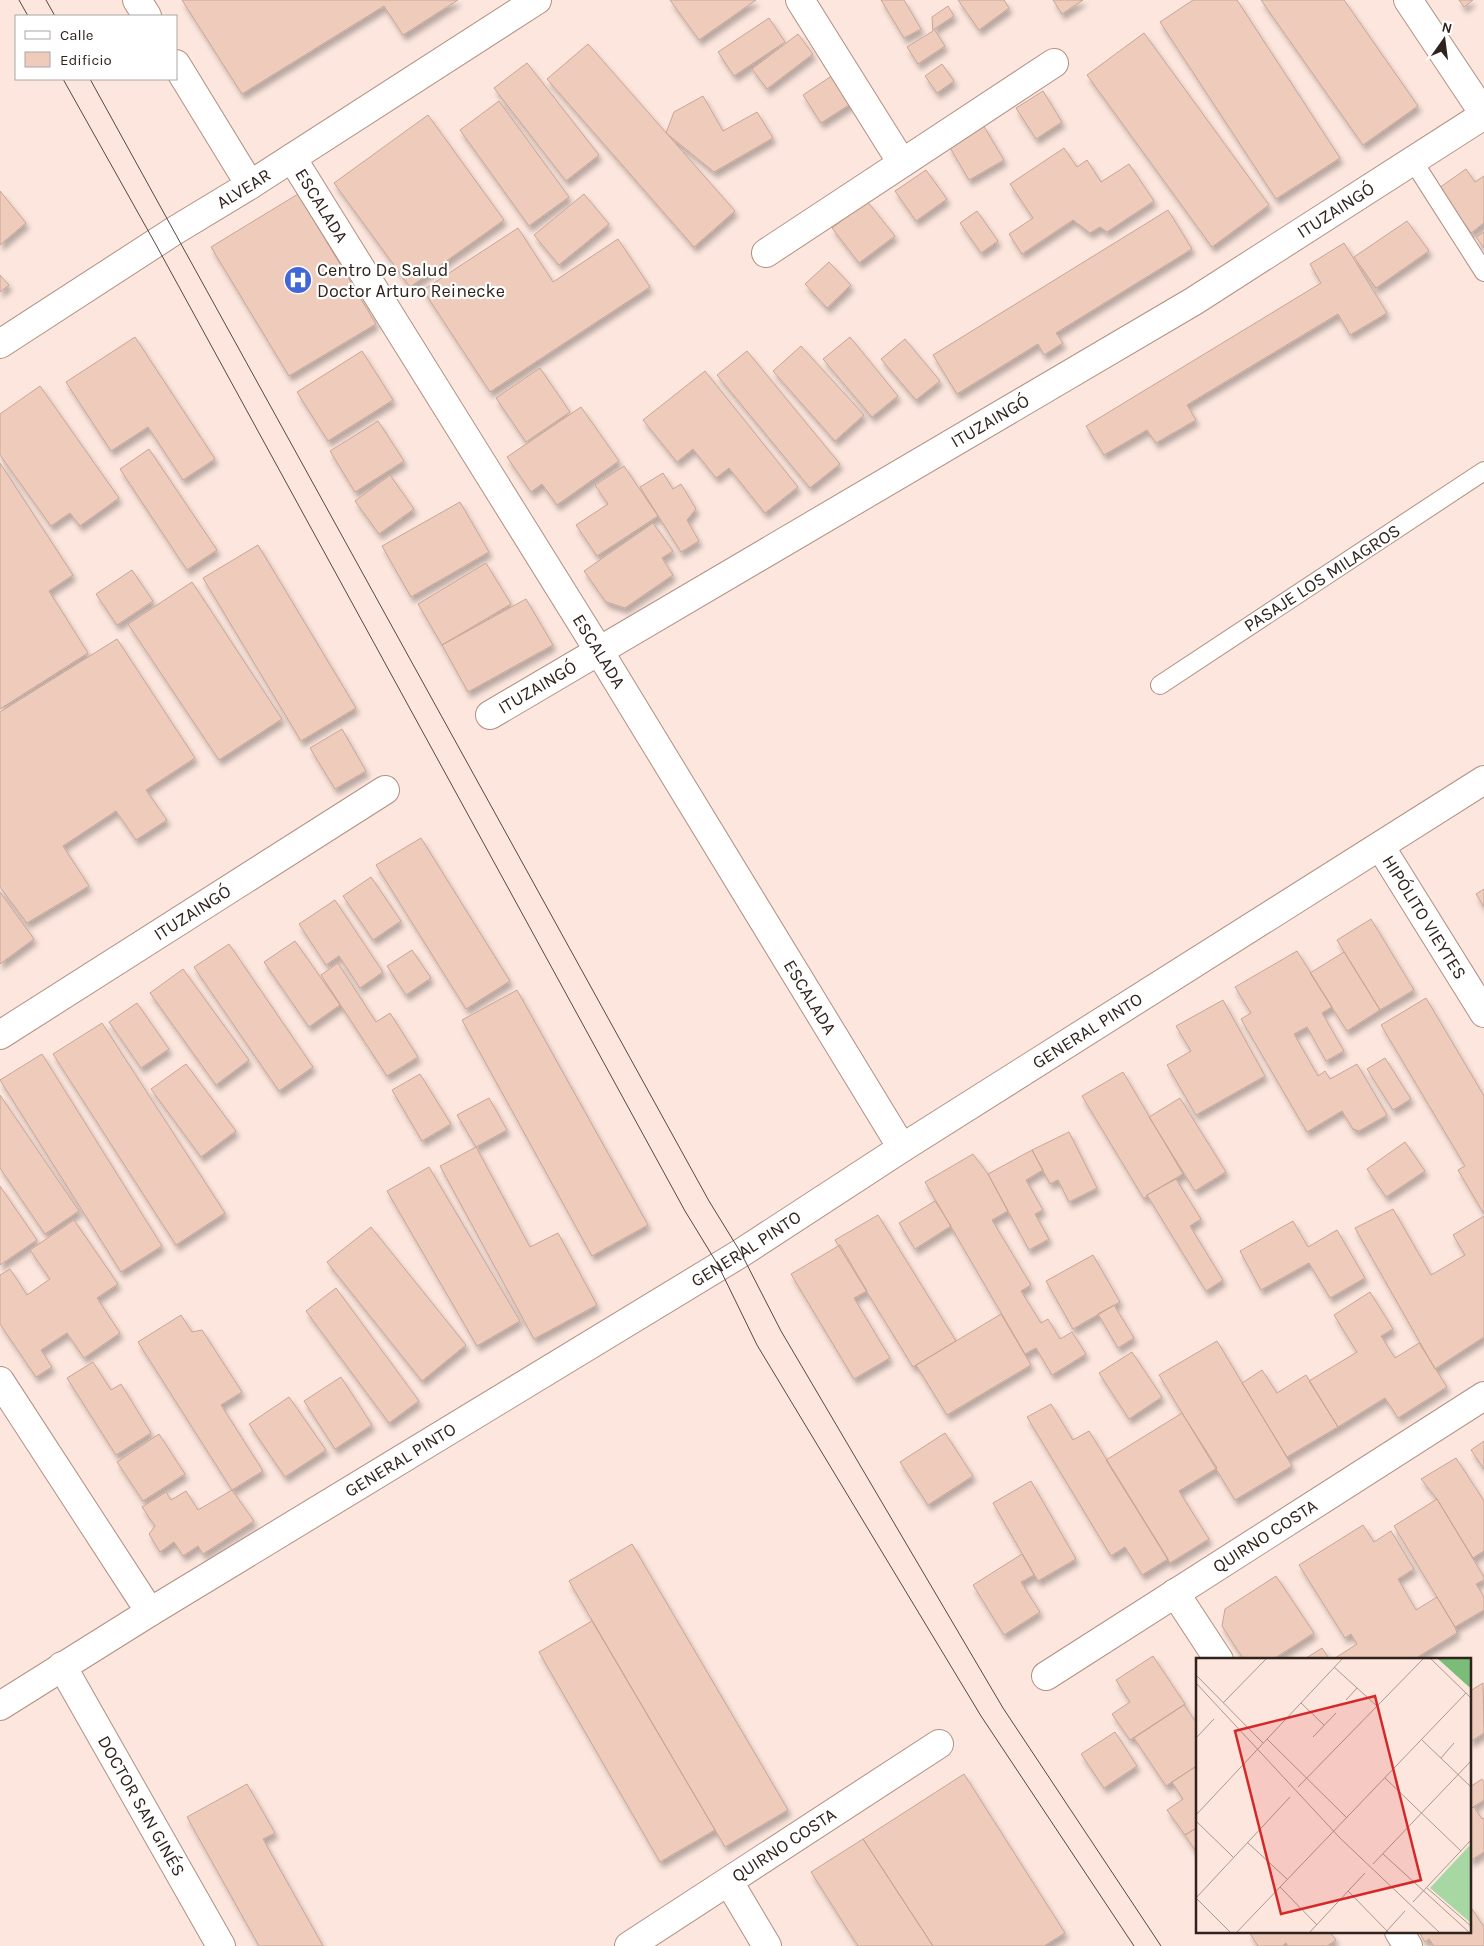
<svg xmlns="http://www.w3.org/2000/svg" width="1484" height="1946" font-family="Karla,sans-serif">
<defs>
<filter id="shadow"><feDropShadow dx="3" dy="5.5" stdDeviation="2.5" flood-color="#0004"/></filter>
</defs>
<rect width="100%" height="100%" fill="#fce6dd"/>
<path fill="#eecbbb" stroke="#c7a696" filter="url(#shadow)" d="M 182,0 L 458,0 L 403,35 L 384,6 L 242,94 Z
M 670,0 L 756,0 L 699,40 Z
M 881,0 L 904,0 L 921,29 L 904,38 Z
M 958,0 L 1004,0 L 1009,8 L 979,30 Z
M 1053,0 L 1083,0 L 1062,14 Z
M 1193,0 L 1237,0 L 1340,158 L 1276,199 L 1160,22 Z
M 1261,0 L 1344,0 L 1418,106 L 1363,145 Z
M 1459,0 L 1473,0 L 1464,7 Z
M 948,6 L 954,16 L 934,29 L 945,46 L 918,64 L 907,47 L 933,31 L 932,17 Z
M 769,18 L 785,42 L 734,76 L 718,52 Z
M 1144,33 L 1269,205 L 1212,247 L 1087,75 Z
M 798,34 L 813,54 L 767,89 L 752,69 Z
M 588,44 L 735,211 L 694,247 L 547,79 Z
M 527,63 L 599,155 L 566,181 L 494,88 Z
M 942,64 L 954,81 L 937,93 L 925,76 Z
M 833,75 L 852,103 L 821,123 L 803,95 Z
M 1043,91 L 1062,122 L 1036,139 L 1016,108 Z
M 703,96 L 723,131 L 757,112 L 773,138 L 714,172 L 666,133 L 674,112 Z
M 499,101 L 569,197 L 529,226 L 460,130 Z
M 428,115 L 504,220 L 410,287 L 334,183 Z
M 983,125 L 1004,160 L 969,180 L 949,146 Z
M 1064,148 L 1077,167 L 1087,160 L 1101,182 L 1129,164 L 1154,201 L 1107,232 L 1100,227 L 1090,233 L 1073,220 L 1022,254 L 1009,234 L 1033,218 L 1010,184 Z
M 1466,169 L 1475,182 L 1484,176 L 1484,223 L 1471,233 L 1439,188 Z
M 926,170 L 947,199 L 916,221 L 895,191 Z
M 0,191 L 26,223 L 0,245 Z
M 298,194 L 376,324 L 289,376 L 211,247 Z
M 584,194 L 609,224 L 559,265 L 534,235 Z
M 867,201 L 895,236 L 859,263 L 832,228 Z
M 1168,210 L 1192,249 L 1056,333 L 1063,343 L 1044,355 L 1038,344 L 957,394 L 933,355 Z
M 977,211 L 998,241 L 981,253 L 960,223 Z
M 1407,221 L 1429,251 L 1376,288 L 1354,257 Z
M 518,228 L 553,282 L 618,239 L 650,287 L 490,392 L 423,290 Z
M 1484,232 L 1484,248 L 1476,237 Z
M 1344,243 L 1387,313 L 1350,335 L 1338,314 L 1187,405 L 1196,420 L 1156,443 L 1147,430 L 1104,455 L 1086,426 L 1321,283 L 1310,264 Z
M 829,262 L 851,285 L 827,308 L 805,284 Z
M 0,275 L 9,285 L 0,292 Z
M 135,337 L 215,459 L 183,480 L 148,427 L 111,451 L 66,382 Z
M 850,337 L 898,396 L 872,417 L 823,359 Z
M 905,339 L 940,381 L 916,400 L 881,359 Z
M 801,346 L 864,415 L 835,441 L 773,371 Z
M 362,351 L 393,400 L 328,441 L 297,392 Z
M 747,351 L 840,464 L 810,488 L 717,375 Z
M 540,368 L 570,412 L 526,442 L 496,398 Z
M 705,371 L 798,487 L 765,513 L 729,468 L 716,478 L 693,449 L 677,462 L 643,420 Z
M 40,386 L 119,498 L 80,526 L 70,513 L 51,526 L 0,455 L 0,414 Z
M 581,407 L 619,461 L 557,505 L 542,484 L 531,492 L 507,457 Z
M 378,421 L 404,461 L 355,492 L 330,451 Z
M 149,449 L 217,550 L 187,570 L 120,469 Z
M 0,463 L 73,575 L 49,591 L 88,653 L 0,709 Z
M 624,466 L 658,516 L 597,556 L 576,525 L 608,504 L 595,485 Z
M 663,473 L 673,489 L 681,484 L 696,509 L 687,520 L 699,541 L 681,552 L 640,487 Z
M 390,475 L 414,509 L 379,534 L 355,501 Z
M 460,502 L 489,552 L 411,597 L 382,546 Z
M 653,523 L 673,551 L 662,558 L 673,575 L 625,608 L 606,602 L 584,571 Z
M 258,545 L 356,708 L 301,741 L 203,578 Z
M 486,563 L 511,604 L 442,645 L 418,604 Z
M 132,570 L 153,601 L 117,625 L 96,594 Z
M 192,582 L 282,719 L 219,760 L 128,624 Z
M 526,599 L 553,645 L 468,692 L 442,645 Z
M 117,639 L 195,758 L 146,790 L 167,820 L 136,840 L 116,811 L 63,846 L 89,886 L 27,923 L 0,887 L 0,712 Z
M 342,729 L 366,771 L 335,789 L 310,748 Z
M 421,838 L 510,981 L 466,1009 L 376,865 Z
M 371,877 L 401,921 L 373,940 L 343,896 Z
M 1484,889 L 1484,907 L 1476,894 Z
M 0,892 L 34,939 L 0,964 Z
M 335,900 L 383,972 L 360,988 L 339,956 L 326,965 L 299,924 Z
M 1371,919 L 1414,990 L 1380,1010 L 1337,940 Z
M 295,941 L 340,1005 L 309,1027 L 264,962 Z
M 229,944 L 313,1067 L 279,1091 L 194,967 Z
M 412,950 L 431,978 L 406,995 L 387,966 Z
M 1297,951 L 1332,1007 L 1322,1013 L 1344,1051 L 1326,1061 L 1307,1027 L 1294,1034 L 1318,1076 L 1325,1071 L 1330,1079 L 1357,1064 L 1387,1115 L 1359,1131 L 1353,1129 L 1342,1111 L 1307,1132 L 1241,1019 L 1251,1013 L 1235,987 Z
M 1344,952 L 1380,1010 L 1347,1031 L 1310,973 Z
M 338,963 L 376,1022 L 390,1013 L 418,1057 L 387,1076 L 321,975 Z
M 183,969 L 249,1060 L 216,1085 L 150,993 Z
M 517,990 L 648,1225 L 592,1256 L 462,1020 Z
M 1426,998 L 1484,1096 L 1484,1214 L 1458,1170 L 1465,1166 L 1381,1025 Z
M 1223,1000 L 1265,1076 L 1196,1115 L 1167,1065 L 1191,1051 L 1176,1026 Z
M 137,1003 L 169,1049 L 141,1068 L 109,1022 Z
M 102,1023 L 225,1213 L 176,1245 L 53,1054 Z
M 42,1054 L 162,1246 L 121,1272 L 0,1080 Z
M 1385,1058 L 1411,1099 L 1393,1110 L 1367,1069 Z
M 186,1064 L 236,1131 L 201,1157 L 151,1089 Z
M 1123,1072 L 1183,1174 L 1147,1195 L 1144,1199 L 1082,1096 Z
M 420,1074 L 451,1124 L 422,1141 L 392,1090 Z
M 0,1095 L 79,1211 L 45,1234 L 0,1168 Z
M 489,1098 L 507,1130 L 476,1147 L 457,1115 Z
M 1180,1098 L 1226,1172 L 1195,1191 L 1149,1117 Z
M 1069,1132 L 1097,1188 L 1069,1202 L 1058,1180 L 1050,1184 L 1032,1150 Z
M 1405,1142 L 1425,1171 L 1386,1197 L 1367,1169 Z
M 476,1147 L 530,1247 L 558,1233 L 597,1305 L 534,1339 L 440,1166 Z
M 1032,1150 L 1043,1170 L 1026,1180 L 1043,1210 L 1035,1214 L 1049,1239 L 1029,1250 L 988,1174 Z
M 973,1154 L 988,1174 L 1008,1211 L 992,1220 L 1031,1285 L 1021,1291 L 1041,1323 L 1048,1319 L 1060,1339 L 1072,1332 L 1086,1354 L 1052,1375 L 1036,1348 L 1025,1354 L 925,1182 Z
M 429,1167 L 520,1321 L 477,1346 L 387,1191 Z
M 1176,1179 L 1201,1219 L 1190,1226 L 1223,1280 L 1206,1291 L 1147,1195 Z
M 0,1186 L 37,1240 L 0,1265 Z
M 935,1201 L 951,1226 L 915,1249 L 899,1223 Z
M 1393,1209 L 1431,1275 L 1465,1255 L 1453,1235 L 1484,1216 L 1484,1337 L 1435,1369 L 1355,1228 Z
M 878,1215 L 956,1341 L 913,1367 L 835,1240 Z
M 74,1220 L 118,1284 L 97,1298 L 120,1333 L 84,1358 L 67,1333 L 41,1350 L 52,1367 L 36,1377 L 0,1324 L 0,1275 L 10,1269 L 27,1295 L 50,1279 L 30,1250 Z
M 1293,1221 L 1308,1247 L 1337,1230 L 1365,1278 L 1330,1298 L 1309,1263 L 1261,1290 L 1240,1251 Z
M 371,1227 L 466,1345 L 422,1381 L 327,1262 Z
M 840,1245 L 867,1291 L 854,1298 L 890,1358 L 854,1379 L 791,1274 Z
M 1093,1255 L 1120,1302 L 1073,1329 L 1046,1281 Z
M 336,1288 L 419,1401 L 389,1423 L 306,1311 Z
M 1370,1292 L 1393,1329 L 1381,1336 L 1395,1358 L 1419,1343 L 1447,1387 L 1398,1418 L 1385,1398 L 1338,1427 L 1309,1381 L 1357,1352 L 1334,1315 Z
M 1114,1305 L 1134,1338 L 1118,1348 L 1098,1314 Z
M 1001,1314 L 1031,1365 L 947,1415 L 916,1365 Z
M 181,1315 L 192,1332 L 202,1330 L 242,1392 L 221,1405 L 263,1471 L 232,1490 L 138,1342 Z
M 1217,1341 L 1292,1466 L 1235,1500 L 1159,1375 Z
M 1132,1352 L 1162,1397 L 1129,1419 L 1099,1373 Z
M 93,1362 L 111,1390 L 121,1384 L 151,1433 L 116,1455 L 67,1378 Z
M 1262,1370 L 1277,1393 L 1306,1375 L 1338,1427 L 1287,1457 L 1242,1383 Z
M 341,1377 L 372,1425 L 335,1449 L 304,1401 Z
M 289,1397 L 326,1450 L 285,1477 L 249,1424 Z
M 1051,1404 L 1073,1440 L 1089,1431 L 1168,1559 L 1142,1575 L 1125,1547 L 1111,1556 L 1027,1417 Z
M 1182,1413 L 1217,1468 L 1179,1491 L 1209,1539 L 1170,1563 L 1106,1460 Z
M 945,1433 L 973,1476 L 928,1505 L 900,1462 Z
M 159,1434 L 185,1474 L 143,1501 L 117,1462 Z
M 1484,1441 L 1484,1469 L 1471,1450 Z
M 1456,1458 L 1484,1501 L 1484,1551 L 1473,1558 L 1437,1499 L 1421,1479 Z
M 1031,1481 L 1076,1559 L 1038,1581 L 993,1503 Z
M 232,1490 L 254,1521 L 203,1554 L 198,1546 L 183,1556 L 174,1542 L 160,1552 L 149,1534 L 155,1526 L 142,1507 L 166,1492 L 171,1500 L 186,1491 L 198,1510 Z
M 1437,1499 L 1484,1577 L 1484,1580 L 1476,1584 L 1484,1597 L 1484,1610 L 1455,1627 L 1394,1526 Z
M 1363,1525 L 1374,1542 L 1391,1531 L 1414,1569 L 1398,1579 L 1416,1610 L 1437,1597 L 1455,1627 L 1457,1633 L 1413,1660 L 1332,1660 L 1357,1644 L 1351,1634 L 1345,1638 L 1299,1565 Z
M 632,1544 L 788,1810 L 725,1847 L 569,1581 Z
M 1022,1554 L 1034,1575 L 1021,1582 L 1040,1612 L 1004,1635 L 973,1585 Z
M 1276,1576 L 1314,1633 L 1272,1660 L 1244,1660 L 1222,1626 L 1225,1609 Z
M 592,1621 L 715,1830 L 660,1862 L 539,1652 Z
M 1322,1648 L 1330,1660 L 1303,1660 Z
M 1153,1656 L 1185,1704 L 1130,1740 L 1112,1714 L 1130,1702 L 1116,1680 Z
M 1483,1683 L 1484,1733 L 1470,1742 L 1470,1691 Z
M 1184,1705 L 1198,1725 L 1198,1765 L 1166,1786 L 1134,1738 Z
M 1115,1732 L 1137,1766 L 1104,1788 L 1081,1754 Z
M 1198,1765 L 1198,1827 L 1185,1835 L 1167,1810 L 1183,1799 L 1172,1782 Z
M 964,1774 L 1065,1933 L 1044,1946 L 933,1946 L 863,1839 Z
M 1482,1779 L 1484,1782 L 1484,1800 L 1470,1809 L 1470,1787 Z
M 247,1784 L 275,1833 L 263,1839 L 323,1946 L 259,1946 L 187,1817 Z
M 1474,1807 L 1482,1819 L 1484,1818 L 1484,1852 L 1470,1861 L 1470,1809 Z
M 1198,1827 L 1198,1855 L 1185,1835 Z
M 863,1839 L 933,1946 L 858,1946 L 811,1872 Z
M 1470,1906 L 1484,1927 L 1484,1946 L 1434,1946 L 1429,1939 L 1425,1942 L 1419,1932 L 1470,1932 Z
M 1249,1932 L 1330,1932 L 1336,1940 L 1327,1946 L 1288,1946 L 1286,1943 L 1282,1946 L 1258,1946 Z"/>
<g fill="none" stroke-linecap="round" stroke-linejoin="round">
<defs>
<path id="lane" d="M 1413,161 L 1484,272
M 1160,685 L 1484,471"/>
<g id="street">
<path d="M 137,0 L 147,16"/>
<path d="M 800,0 L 902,163"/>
<path d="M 1408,0 L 1484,114"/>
<path d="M 176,64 L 250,185"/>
<path id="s1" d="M 292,158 L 599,651 L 902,1148"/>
<path d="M 766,253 L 1054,63"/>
<path id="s2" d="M 0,344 L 174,231 L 250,185 L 537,0"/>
<path id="s3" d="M 490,715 L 1194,301 L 1484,115"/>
<path id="s4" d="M 1380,846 L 1484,1013"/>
<path id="s5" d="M 0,1035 L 385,790"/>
<path d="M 0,1381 L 150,1612"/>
<path d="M 1175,1593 L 1219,1660"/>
<path id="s6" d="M 62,1666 L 221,1946"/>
<path id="s7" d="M 1046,1676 L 1484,1396"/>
<path id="s8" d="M 0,1706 L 150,1612 L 741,1253 L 902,1148 L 1484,780"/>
<path d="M 729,1882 L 767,1946"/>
<path d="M 1399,1932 L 1408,1946"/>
<path id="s9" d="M 629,1946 L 939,1744"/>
</g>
</defs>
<use href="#lane" stroke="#b19081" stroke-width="20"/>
<use href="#street" stroke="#b19081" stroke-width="30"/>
<use href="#lane" stroke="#fff" stroke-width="18"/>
<use href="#street" stroke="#fff" stroke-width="28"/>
<path stroke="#574842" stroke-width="1" d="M 19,0 L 28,16
M 46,0 L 55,16
M 63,79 L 155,243 L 685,1211 L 718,1265 L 757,1345 L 981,1716 L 1134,1946
M 90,79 L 709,1201 L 741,1253 L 781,1331 L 1003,1708 L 1161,1946"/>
</g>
<defs>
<symbol id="hospital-disc" viewBox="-11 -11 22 22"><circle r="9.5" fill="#4066d8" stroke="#fff"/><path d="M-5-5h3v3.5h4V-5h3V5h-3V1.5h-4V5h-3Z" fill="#fff"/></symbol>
</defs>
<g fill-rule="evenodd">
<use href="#hospital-disc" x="282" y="264" width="32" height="32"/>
</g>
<g text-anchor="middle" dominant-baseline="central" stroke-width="4.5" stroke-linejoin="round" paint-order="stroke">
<g font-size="18" fill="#30231d" stroke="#fff">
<text stroke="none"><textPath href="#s2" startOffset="289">ALVEAR</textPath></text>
<text stroke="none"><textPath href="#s1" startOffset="56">ESCALADA</textPath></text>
<text stroke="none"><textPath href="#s3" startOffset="985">ITUZAINGÓ</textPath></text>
<text stroke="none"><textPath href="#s3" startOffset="580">ITUZAINGÓ</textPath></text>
<text transform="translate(1322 578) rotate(-33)">PASAJE LOS MILAGROS</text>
<text stroke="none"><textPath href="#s1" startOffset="581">ESCALADA</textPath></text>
<text stroke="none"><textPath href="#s3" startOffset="55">ITUZAINGÓ</textPath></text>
<text stroke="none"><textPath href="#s5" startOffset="228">ITUZAINGÓ</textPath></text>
<text stroke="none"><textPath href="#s4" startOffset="84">HIPÓLITO VIEYTES</textPath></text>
<text stroke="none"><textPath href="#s1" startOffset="986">ESCALADA</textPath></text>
<text stroke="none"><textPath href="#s8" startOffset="1280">GENERAL PINTO</textPath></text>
<text stroke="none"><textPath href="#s8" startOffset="875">GENERAL PINTO</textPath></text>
<text stroke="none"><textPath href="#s8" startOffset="470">GENERAL PINTO</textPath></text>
<text stroke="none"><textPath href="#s7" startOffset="260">QUIRNO COSTA</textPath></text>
<text stroke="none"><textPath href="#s6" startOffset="161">DOCTOR SAN GINÉS</textPath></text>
<text stroke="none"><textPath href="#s9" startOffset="185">QUIRNO COSTA</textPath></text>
</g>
<g font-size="18" fill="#30231d" stroke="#fff" text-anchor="start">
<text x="317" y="270">Centro De Salud<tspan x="317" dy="21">Doctor Arturo Reinecke</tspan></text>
</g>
</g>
<g transform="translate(1196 1658)">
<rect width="275" height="275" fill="#fce6dd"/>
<path d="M 275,186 L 275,265 L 234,230 Z" fill="#a7d8a4"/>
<path d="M 241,0 L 275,0 L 275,30 L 272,28 Z" fill="#7cbc79"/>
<path fill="none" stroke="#aa9890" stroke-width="1" d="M 234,0 L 275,40M 138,9 L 182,49M 0,17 L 67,85M 0,25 L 144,180 L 244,275M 150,42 L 161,30M 27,45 L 71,0M 105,45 L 128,67M 117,79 L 140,55M 0,80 L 18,61M 71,81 L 151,160M 226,82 L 275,129M 245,100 L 258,85M 189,120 L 265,193M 102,129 L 228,0M 0,157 L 147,0M 0,163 L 37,199M 51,184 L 91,221M 187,196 L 274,275M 177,206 L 275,103M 84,229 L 121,267M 231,230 L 275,268M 152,233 L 193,275M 0,240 L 94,139M 0,240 L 35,275M 217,244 L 275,182M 40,275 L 270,35M 113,275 L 169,215M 189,275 L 209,253"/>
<path fill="#d62828" fill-opacity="0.15" stroke="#d62828" stroke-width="2.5" d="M 179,38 L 225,222 L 85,256 L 39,73 Z"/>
<rect width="275" height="275" fill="none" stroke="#30231d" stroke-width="2.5"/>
</g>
<rect x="15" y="15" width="162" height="65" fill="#ffffff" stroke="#aca7a5"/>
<rect x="25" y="31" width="25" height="8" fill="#ffffff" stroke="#aca7a5"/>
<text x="60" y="40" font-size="15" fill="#30231d">Calle</text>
<rect x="25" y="52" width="25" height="15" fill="#eecbbb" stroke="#aca7a5"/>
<text x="60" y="65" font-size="15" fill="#30231d">Edificio</text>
<g transform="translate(1444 40) rotate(14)" stroke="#ffffff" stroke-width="4" paint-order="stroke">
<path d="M0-4L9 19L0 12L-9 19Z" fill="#30231d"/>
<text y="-8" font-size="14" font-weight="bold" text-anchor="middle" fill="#30231d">N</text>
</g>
</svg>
